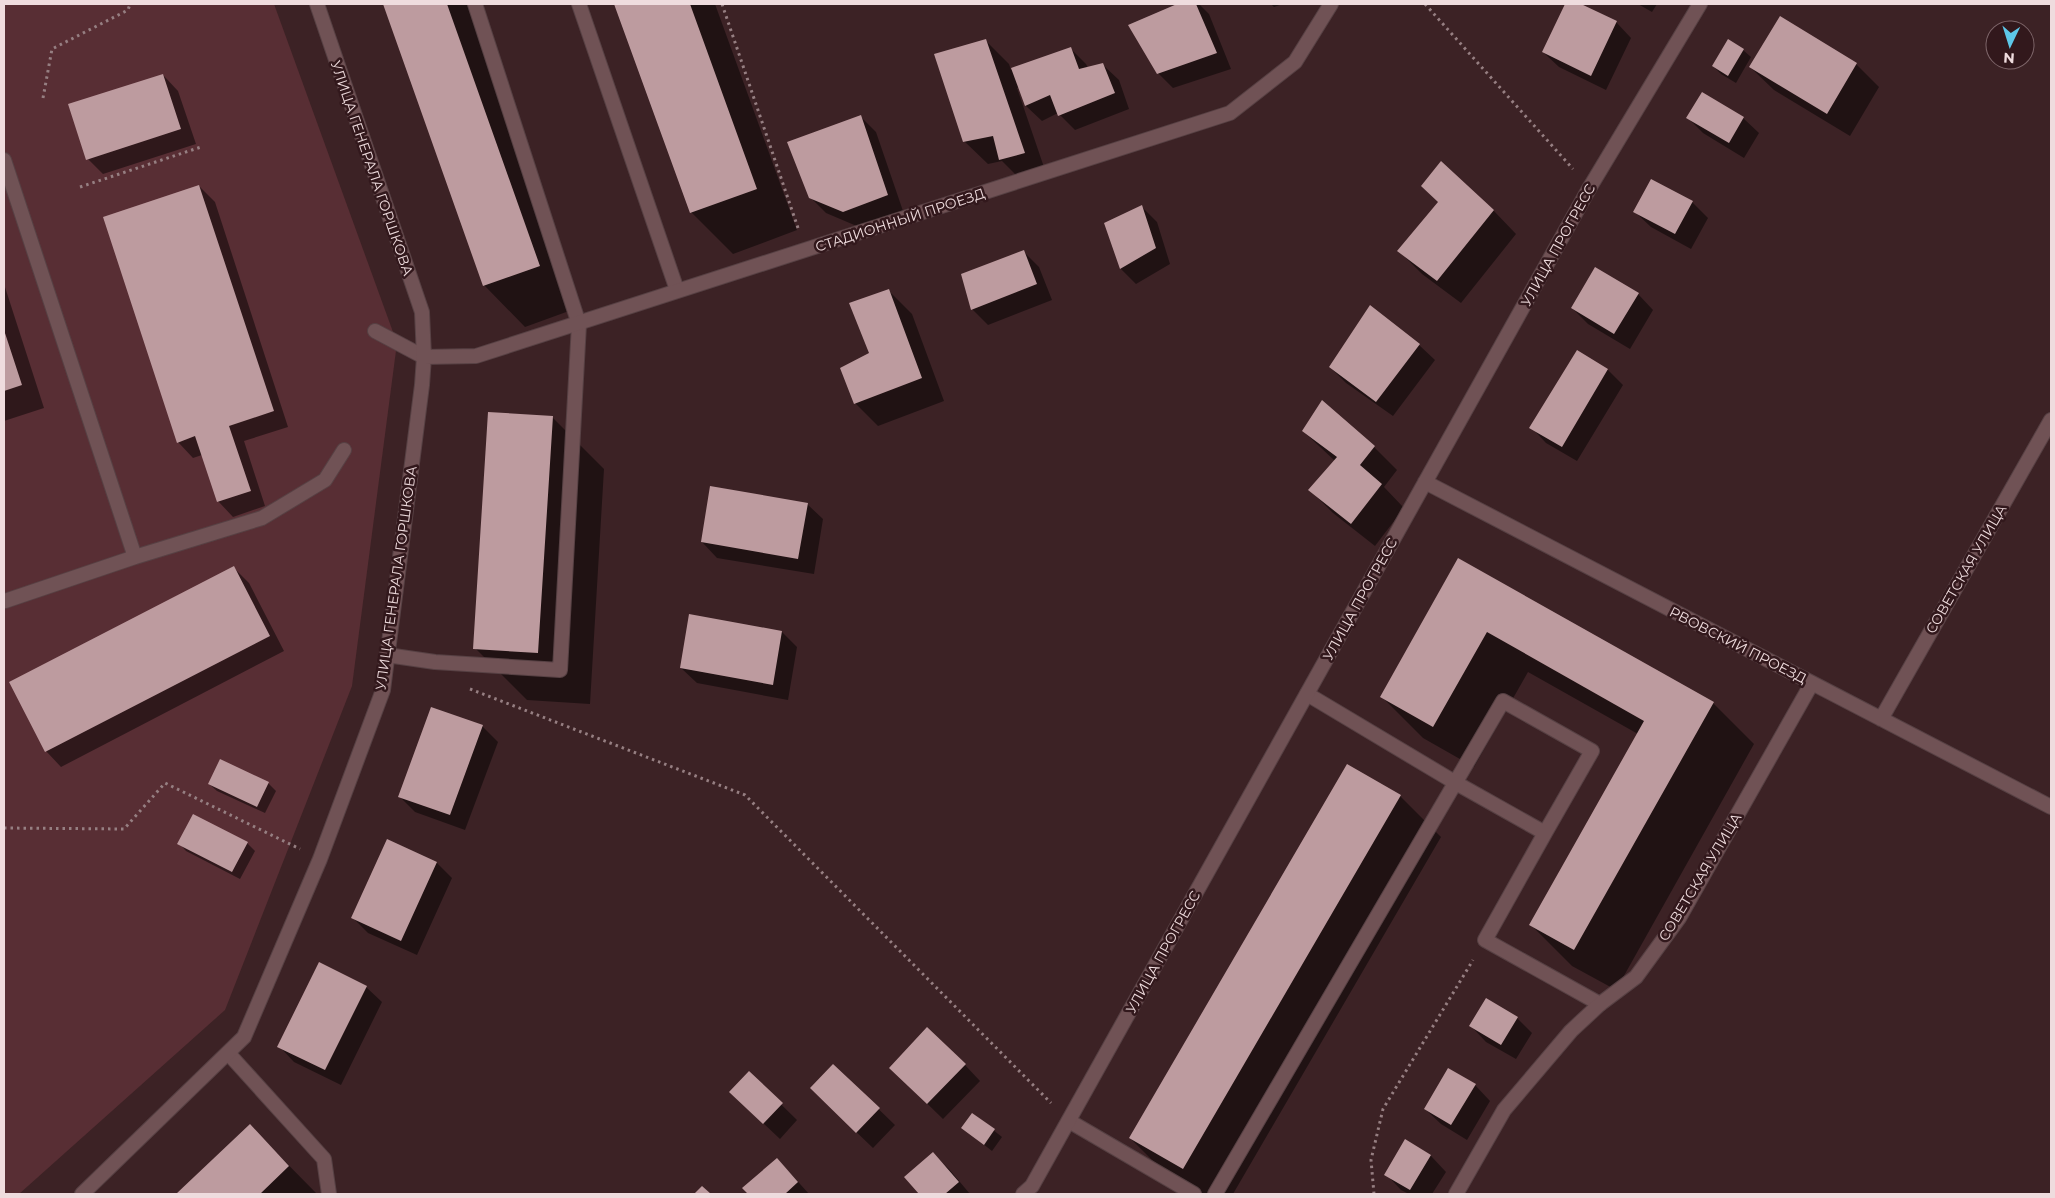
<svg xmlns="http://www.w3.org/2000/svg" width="2055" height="1198" font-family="Montserrat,sans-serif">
<rect width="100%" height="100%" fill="#3c2225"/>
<path fill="#582e34" d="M 4,4 L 274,4 L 397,343 L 352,686 L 225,1010 L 19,1194 L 4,1194 Z"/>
<path fill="#0007" d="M 384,4 L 472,4 L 580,307 L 525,327 L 484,285 Z
M 616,4 L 715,4 L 797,230 L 733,254 L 691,212 Z
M 1181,4 L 1199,4 L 1209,14 L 1231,69 L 1173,88 L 1158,73 L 1130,25 Z
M 1271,4 L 1283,4 L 1274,7 Z
M 1566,4 L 1578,4 L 1616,22 L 1631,38 L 1606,90 L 1559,67 L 1543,52 Z
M 1638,4 L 1657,4 L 1652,12 Z
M 986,41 L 1009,64 L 1011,70 L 1070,48 L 1086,64 L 1088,68 L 1103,65 L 1119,80 L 1129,109 L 1075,130 L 1058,113 L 1042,121 L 1026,106 L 1019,87 L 1017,88 L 1047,176 L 1024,183 L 1002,161 L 988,164 L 964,141 Z
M 1743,50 L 1751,57 L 1736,83 L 1721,74 L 1713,66 Z
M 1856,64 L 1879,87 L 1850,136 L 1774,90 L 1750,67 Z
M 163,75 L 178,91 L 196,144 L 103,174 L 88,159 Z
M 861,117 L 876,132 L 903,211 L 859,227 L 826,213 L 810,197 Z
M 1687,117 L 1743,118 L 1759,133 L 1744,158 L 1703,133 Z
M 199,186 L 215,202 L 288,427 L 244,441 L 265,506 L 233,517 L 218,501 L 202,455 L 193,458 L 178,442 Z
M 1439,202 L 1493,210 L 1516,234 L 1461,303 L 1422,274 L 1399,251 Z
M 1692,202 L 1708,218 L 1691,249 L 1651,227 L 1635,212 Z
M 1142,207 L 1157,222 L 1170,264 L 1136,284 L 1121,269 L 1106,223 Z
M 1023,251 L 1039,267 L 1052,300 L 988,325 L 972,309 Z
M 4,284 L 44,408 L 4,421 Z
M 889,291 L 912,314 L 944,401 L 878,426 L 855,403 Z
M 1638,294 L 1653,310 L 1630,349 L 1588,324 L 1572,308 Z
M 1419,345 L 1435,360 L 1393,416 L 1346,383 L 1330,367 Z
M 1577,351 L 1608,370 L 1623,385 L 1577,461 L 1546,443 L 1531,427 Z
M 552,417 L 604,469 L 590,704 L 527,700 L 475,648 Z
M 1303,431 L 1374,447 L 1397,470 L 1384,487 L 1404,508 L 1375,546 L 1333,513 L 1310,490 L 1335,461 Z
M 807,504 L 823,519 L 814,574 L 717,558 L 702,542 Z
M 1459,560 L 1713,703 L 1754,744 L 1616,990 L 1572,966 L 1531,925 L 1638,734 L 1528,672 L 1474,767 L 1423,738 L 1382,697 Z
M 234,568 L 249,583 L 284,651 L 61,767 L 46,751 Z
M 782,632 L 797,647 L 788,700 L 697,683 L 681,668 Z
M 482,726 L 498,742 L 465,830 L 415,812 L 399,796 Z
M 268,783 L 276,791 L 265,813 L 217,791 L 209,784 Z
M 1400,796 L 1441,837 L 1233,1194 L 1198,1194 L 1171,1179 L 1130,1138 Z
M 388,840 L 437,863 L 452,878 L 417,955 L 368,933 L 352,917 Z
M 179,843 L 247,843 L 255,851 L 240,879 L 186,851 Z
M 366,987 L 382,1002 L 341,1085 L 294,1062 L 279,1046 Z
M 1517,1018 L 1532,1033 L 1516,1059 L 1486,1042 L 1471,1026 Z
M 965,1065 L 980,1081 L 943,1119 L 906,1083 Z
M 834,1066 L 895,1125 L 873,1148 L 827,1104 Z
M 749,1073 L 797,1120 L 780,1139 L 746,1107 Z
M 1475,1085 L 1490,1101 L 1467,1140 L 1441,1124 L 1425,1109 Z
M 973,1114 L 1002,1137 L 992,1151 L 963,1128 Z
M 250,1126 L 317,1194 L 178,1194 Z
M 1406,1141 L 1431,1156 L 1446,1172 L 1432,1194 L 1409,1194 L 1401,1190 L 1386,1174 Z
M 933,1154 L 949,1169 L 970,1194 L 921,1194 L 906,1178 Z
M 777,1160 L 792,1175 L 809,1194 L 749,1194 L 744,1188 Z"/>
<path fill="#bd9b9f" d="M 383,4 L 447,4 L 540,266 L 483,286 Z
M 614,4 L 690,4 L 757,189 L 690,213 Z
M 1177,4 L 1196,4 L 1217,53 L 1157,74 L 1128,25 Z
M 1565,4 L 1581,4 L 1617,21 L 1591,76 L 1542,52 Z
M 1780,16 L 1857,63 L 1827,114 L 1749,67 Z
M 986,39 L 1025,153 L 999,160 L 993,136 L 963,142 L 934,54 Z
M 1728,39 L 1744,49 L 1728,76 L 1712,66 Z
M 1071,47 L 1079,69 L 1103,63 L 1115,93 L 1058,116 L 1050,95 L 1025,106 L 1011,68 Z
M 163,74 L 181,129 L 86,160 L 68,104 Z
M 1702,92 L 1744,117 L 1729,143 L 1686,118 Z
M 861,115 L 888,195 L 843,212 L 809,198 L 787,142 Z
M 1441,161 L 1494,210 L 1437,281 L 1397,251 L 1438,202 L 1421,186 Z
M 1651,179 L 1693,201 L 1675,234 L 1633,212 Z
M 199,185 L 274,411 L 229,426 L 251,491 L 217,502 L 195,436 L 177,443 L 103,217 Z
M 1142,205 L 1156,248 L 1120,269 L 1104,223 Z
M 1024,250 L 1037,284 L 971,310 L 961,274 Z
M 1595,267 L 1639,293 L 1614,334 L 1571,308 Z
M 889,289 L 922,378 L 854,404 L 840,368 L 869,353 L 849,303 Z
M 1370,305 L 1420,344 L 1376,402 L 1329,367 Z
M 4,330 L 22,385 L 4,391 Z
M 1577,350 L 1608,369 L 1562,447 L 1529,428 Z
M 1322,400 L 1375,446 L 1360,465 L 1382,484 L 1351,524 L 1308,490 L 1337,457 L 1302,431 Z
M 488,412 L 553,416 L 538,653 L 473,649 Z
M 710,486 L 808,503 L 798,559 L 701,542 Z
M 1458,558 L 1714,702 L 1574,950 L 1529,925 L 1644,721 L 1487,632 L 1433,727 L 1380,697 Z
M 234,566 L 270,636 L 45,752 L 9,682 Z
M 689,614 L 782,631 L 773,685 L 680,668 Z
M 431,707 L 483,725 L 450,815 L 398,797 Z
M 220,759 L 269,782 L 257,807 L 208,784 Z
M 1347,764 L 1401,795 L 1183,1169 L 1129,1138 Z
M 193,814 L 248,842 L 232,872 L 177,844 Z
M 387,839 L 437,862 L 401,941 L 351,918 Z
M 319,962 L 367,986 L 325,1070 L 277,1047 Z
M 1486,998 L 1518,1017 L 1501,1045 L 1469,1026 Z
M 927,1027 L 966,1064 L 927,1104 L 889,1068 Z
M 833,1064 L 880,1108 L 856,1133 L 810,1088 Z
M 1448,1068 L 1476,1084 L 1451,1125 L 1424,1109 Z
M 749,1071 L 783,1103 L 763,1124 L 729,1092 Z
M 972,1113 L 995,1129 L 984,1145 L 961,1128 Z
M 250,1124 L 289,1166 L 260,1194 L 176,1194 Z
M 1405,1139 L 1431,1155 L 1410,1190 L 1384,1175 Z
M 933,1152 L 959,1182 L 945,1194 L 919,1194 L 904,1177 Z
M 777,1158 L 798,1182 L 785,1194 L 748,1194 L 742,1188 Z
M 702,1186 L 711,1194 L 694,1194 Z"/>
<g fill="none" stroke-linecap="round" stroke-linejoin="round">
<defs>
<path id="service" d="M 579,4 L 677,290
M 4,160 L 135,557
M 375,331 L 424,357
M 5,601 L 135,557 L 262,518 L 325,480 L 344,450
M 387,655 L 435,662 L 560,670 L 579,324 L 475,4
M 1545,833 L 1485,940 L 1600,1004
M 228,1053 L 324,1159 L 329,1194
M 1069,1121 L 1194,1194
M 1215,1194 L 1503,701 L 1592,751 L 1545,833 L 1456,783 L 1307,694"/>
<path id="minor" d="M 424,357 L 476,356 L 1230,113 L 1295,62 L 1331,4
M 1425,482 L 2051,807
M 1881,719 L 2051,420
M 82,1194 L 244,1037 L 320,859 L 383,690 L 422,385 L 424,357 L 422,312 L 317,4
M 1023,1194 L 1032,1186 L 1590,187 L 1700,4
M 1456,1194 L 1504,1110 L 1571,1031 L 1600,1004 L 1636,977 L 1679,918 L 1812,683"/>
</defs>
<use href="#service" stroke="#574144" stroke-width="16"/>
<use href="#minor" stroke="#574144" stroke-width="16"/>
<path stroke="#967f82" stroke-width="3" stroke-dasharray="2.5 4" stroke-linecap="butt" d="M 722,4 L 798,228
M 1425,4 L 1573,169
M 43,98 L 52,49 L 128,10 L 130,4
M 80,187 L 201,147
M 470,689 L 745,795 L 1051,1103
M 4,828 L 124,829 L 165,783 L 300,849
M 1374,1194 L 1371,1160 L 1383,1109 L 1473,960"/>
<use href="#service" stroke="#705255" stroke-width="14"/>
<use href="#minor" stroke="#705255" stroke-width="14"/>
</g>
<g text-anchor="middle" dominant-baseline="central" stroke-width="5" stroke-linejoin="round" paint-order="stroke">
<g font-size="14" fill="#efdcde" stroke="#32181c">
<text transform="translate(372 168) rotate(71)">УЛИЦА ГЕНЕРАЛА ГОРШКОВА</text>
<text transform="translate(900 220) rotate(-18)">СТАДИОННЫЙ ПРОЕЗД</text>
<text transform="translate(1558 245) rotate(-61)">УЛИЦА ПРОГРЕСС</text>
<text transform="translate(1966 569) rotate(-60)">СОВЕТСКАЯ УЛИЦА</text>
<text transform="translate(396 578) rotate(-82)">УЛИЦА ГЕНЕРАЛА ГОРШКОВА</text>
<text transform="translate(1360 599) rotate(-61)">УЛИЦА ПРОГРЕСС</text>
<text transform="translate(1738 645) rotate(27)">РВОВСКИЙ ПРОЕЗД</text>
<text transform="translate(1700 877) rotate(-59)">СОВЕТСКАЯ УЛИЦА</text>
<text transform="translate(1163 952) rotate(-61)">УЛИЦА ПРОГРЕСС</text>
</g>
</g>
<rect width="2055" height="1198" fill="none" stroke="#efdcde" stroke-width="10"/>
<g transform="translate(2010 45) rotate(184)"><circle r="24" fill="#32181c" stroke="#7e666a"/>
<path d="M0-4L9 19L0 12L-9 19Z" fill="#5dc7e8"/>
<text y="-8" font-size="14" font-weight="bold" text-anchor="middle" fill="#efdcde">N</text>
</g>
</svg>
